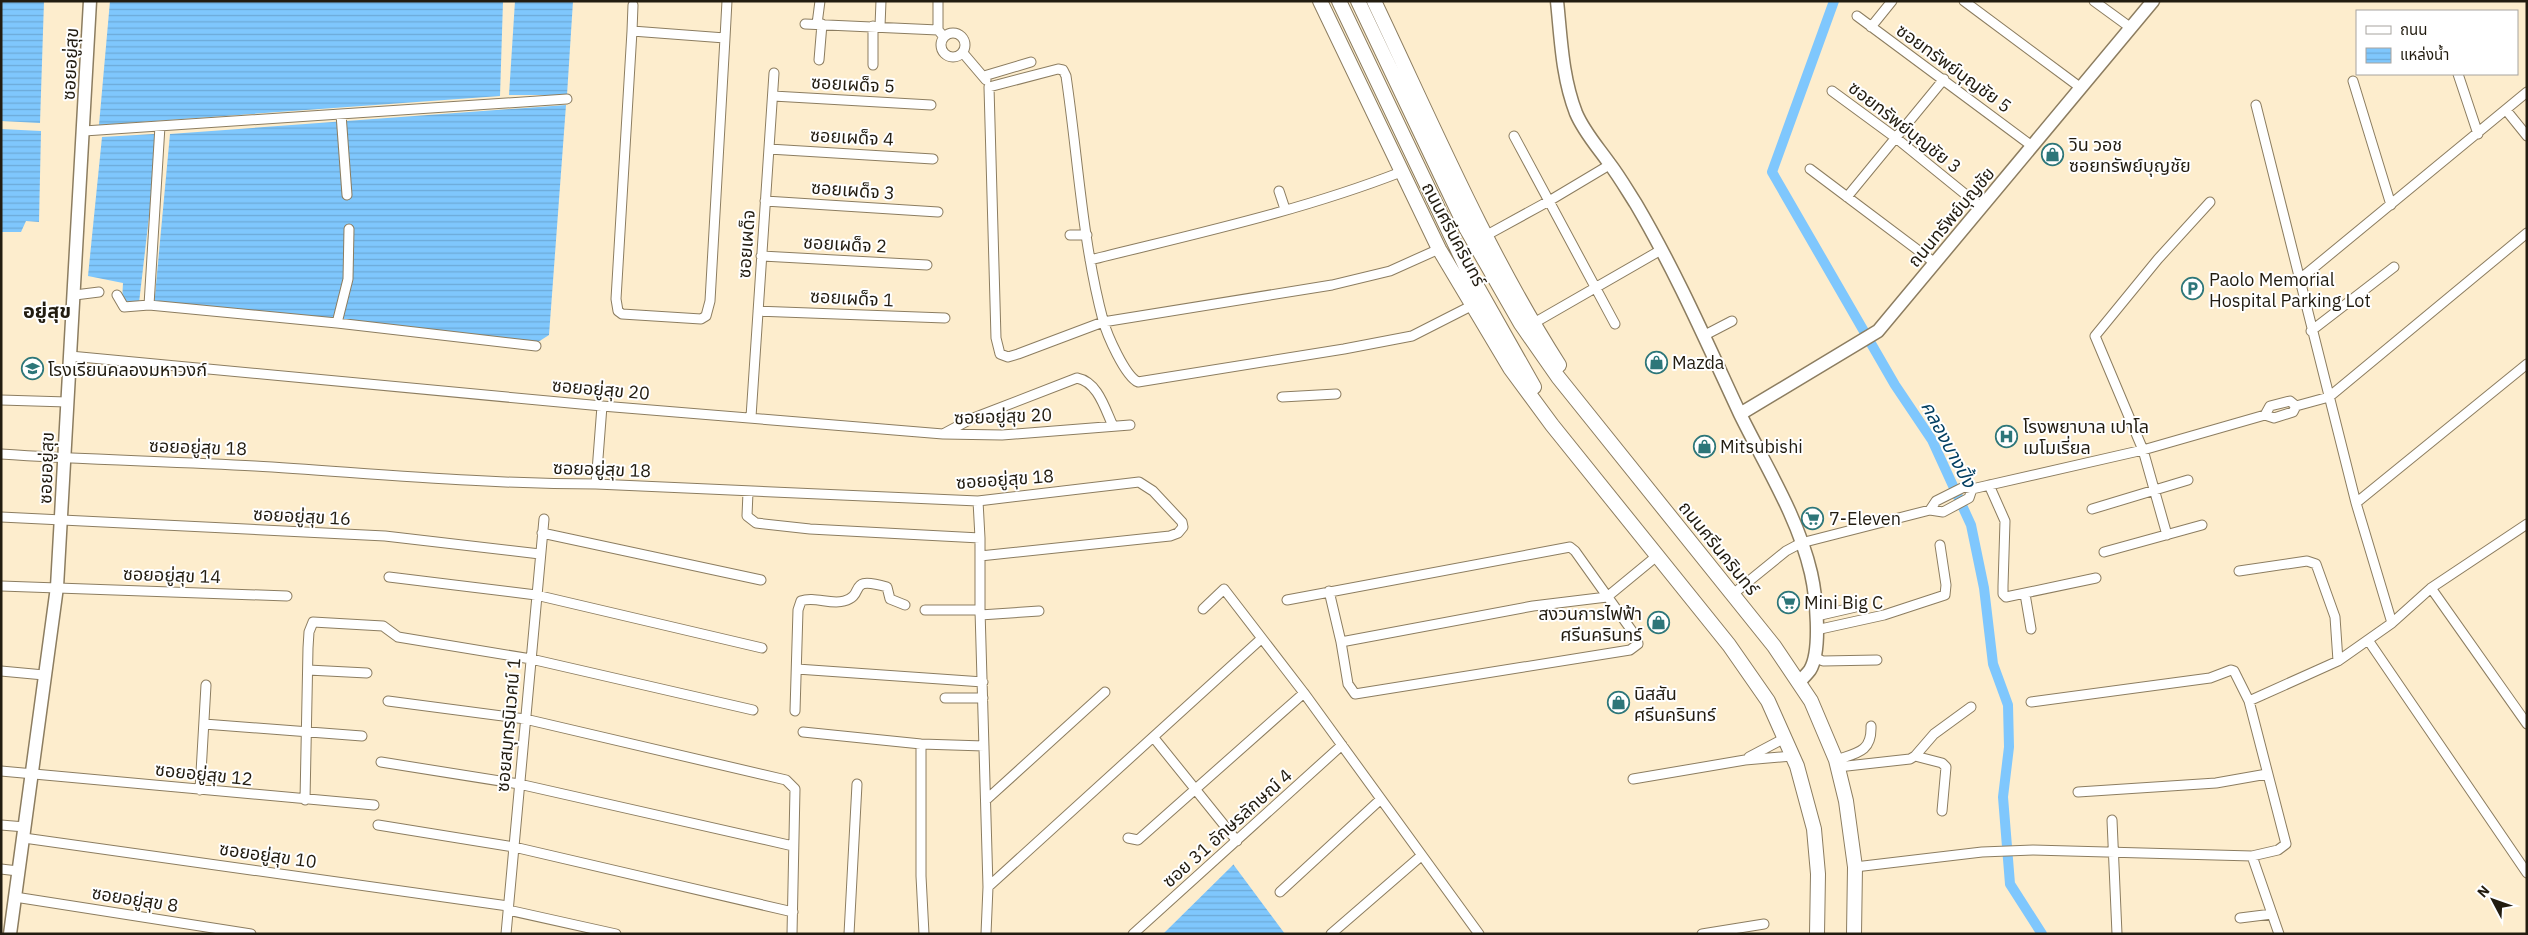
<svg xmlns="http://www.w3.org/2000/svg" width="2528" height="935" font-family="'IBM Plex Sans','Noto Sans Thai',sans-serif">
<defs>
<pattern id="water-rules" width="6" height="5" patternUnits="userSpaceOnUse" patternTransform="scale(1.25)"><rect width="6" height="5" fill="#7fc7fd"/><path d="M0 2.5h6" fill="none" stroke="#6daad8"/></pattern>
</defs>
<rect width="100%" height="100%" fill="#fdedcd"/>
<path fill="url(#water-rules)" d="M 1,1 L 44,1 L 40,123 L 1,121 Z
M 110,1 L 503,1 L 500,96 L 99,125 Z
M 515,1 L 573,1 L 567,95 L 509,95 Z
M 566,105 L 549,335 L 538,342 L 154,306 L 170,134 Z
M 1,129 L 41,131 L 39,222 L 26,221 L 21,232 L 1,232 Z
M 154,134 L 158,139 L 139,303 L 122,301 L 123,283 L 88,276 L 102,137 Z
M 1233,864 L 1285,934 L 1163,934 L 1233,865 Z"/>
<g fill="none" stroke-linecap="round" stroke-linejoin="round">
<path stroke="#7fc7fd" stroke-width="10" d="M 1834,1 L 1772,172 L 1895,385 L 1932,440 L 1971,525 L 1984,588 L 1993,664 L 2008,705 L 2009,747 L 2003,797 L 2010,884 L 2042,934"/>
<defs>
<path id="street" d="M 1964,1 L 2081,88
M 2094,1 L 2131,28
M 1857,16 L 2032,146
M 805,24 L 938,30 L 944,37
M 817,24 L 820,1
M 880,26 L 881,1
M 1871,27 L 1892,1
M 938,30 L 938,1
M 632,31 L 633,5
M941 45a12 12 0 1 1 24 0a12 12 0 1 1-24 0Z
M 725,38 L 632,31 L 616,299 L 618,311 L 622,314 L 701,319 L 706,316 L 710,301 L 725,38 L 727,1
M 963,53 L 986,80
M 819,60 L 822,24
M 873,65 L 873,26
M 2458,74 L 2478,134
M 984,76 L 1031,62
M 2353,81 L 2391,205
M 1832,91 L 1896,138 L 1981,207
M 773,96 L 931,105
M 2256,105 L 2356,503 L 2392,623
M 2506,110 L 2527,136
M 341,114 L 347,195
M 160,126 L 149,305 L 337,323 L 536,346
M 84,131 L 567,99
M 1514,136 L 1615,324
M 769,149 L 933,159
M 1810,169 L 1935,263
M 1279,191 L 1285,209
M 1847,197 L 1944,79
M 765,201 L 938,212
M 1070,235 L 1087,235
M 1487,235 L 1549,201 L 1611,164
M 1439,249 L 1390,271 L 1332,285 L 1103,322 L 1018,354 L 1008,357 L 1000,354 L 996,338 L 989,87 L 1058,69 L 1063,70 L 1066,76 C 1078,157 1082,241 1103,320 C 1107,335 1125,376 1138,382 L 1344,349 L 1412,336 L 1471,306
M 761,256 L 927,265
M 1090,260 C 1194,234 1301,211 1401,172
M 2300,279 L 2527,92
M 75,295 L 99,292
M 117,295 L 124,307 L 149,305
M 758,311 L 945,318
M 337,323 L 348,279 L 349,229
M 1534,323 L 1661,250
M 2311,331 L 2394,267
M 1705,335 L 1732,321
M 70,356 L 602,406 L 943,434 L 1002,435 L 1130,425
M 1282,397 L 1336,394
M 1,400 L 67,402
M 2265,415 L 2270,406 L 2290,401 L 2296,406
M 751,417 L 774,73
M 943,434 L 971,419 L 1077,378 C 1098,382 1105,409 1113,426
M 1,454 C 86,460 171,461 255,466 C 369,473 482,484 596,484 L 978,501 L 1139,482 L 1153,491 L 1182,522 L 1183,527 L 1178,533 L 1170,536 L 980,556
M 596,484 L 602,406
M 1989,485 L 2005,521 L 2003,586 L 2003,594 L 2006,597 L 2096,578
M 748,492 L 747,516 L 756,523 L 810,529 L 980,538
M 978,501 L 980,538 L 980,610 L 988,887
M 2356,503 L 2527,364
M 2092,509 L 2188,480
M 1930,510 L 1936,501 L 1964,487 L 1972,489 L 2143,450 L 2265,415 L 2274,418 L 2293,412 L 2296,406 L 2329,397 L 2527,233
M 1,517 L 385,536 L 540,554
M 542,533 L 761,580
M 2167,535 L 2143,450 L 2095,336 L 2158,259 L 2210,202
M 2104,552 L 2202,525
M 2239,571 L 2307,561 L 2316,564 L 2335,617 L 2338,661
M 389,577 L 536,595 L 762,648
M 1,586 L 287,596
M 2431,588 L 2527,724
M 1733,594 L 1786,551 L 1801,543 L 1930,510 L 1943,512 L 1969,498 L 1972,489
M 2025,594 L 2031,629
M 1287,600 L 1570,547 L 1575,551 L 1637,638 L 1638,644 L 1630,650 L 1355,694 L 1348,684 L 1341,642 L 1329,591
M 1203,609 L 1224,589 L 1304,693 L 1479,934
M 925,610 L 980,610
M 1816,614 L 1821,615 L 1860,606
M 980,615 L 1039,611
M 1816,630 L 1884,615 L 1945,595 L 1946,585 L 1940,545
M 2368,640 L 2527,873
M 1341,642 L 1533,606 L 1607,597 L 1658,555
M 1814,657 L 1823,661 L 1877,660
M 797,669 L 983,682
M 308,670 L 367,673
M 1,671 L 44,675
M 945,698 L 983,698
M 388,701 L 525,719 L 786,780 L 795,789 L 792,934
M 2249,701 L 2338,661 L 2392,623 L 2431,588 L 2527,524
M 795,711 L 798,610 L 801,601 C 814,596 831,605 844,601 C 867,595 845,575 887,587 L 890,599 L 905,605
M 204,724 L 362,736
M 803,732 L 921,744 L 984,746
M 1154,738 L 1237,841
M 921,744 L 921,876 L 924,934
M 1915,756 L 1942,763 L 1946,767 L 1942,811
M 1749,757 L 1785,738
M 1836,760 C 1857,753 1872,752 1871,726
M 381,762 L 519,784 L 793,846
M 1838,767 L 1910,759 L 1915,756 L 1934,734 L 1971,707
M 1,771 L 374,805
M 1633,779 L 1745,760 L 1792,756
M 200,790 L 206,685
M 2078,792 L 2216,783 L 2267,774
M 305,800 L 308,648 L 309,632 L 313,622 L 383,626 L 398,637 L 531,659 L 753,710
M 986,800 L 1105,692
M 2112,820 L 2117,934
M 1,825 L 25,827
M 378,825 L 514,847 L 793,912
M 24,838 L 508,906
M 1128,838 L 1138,840 L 1304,693
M 2252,856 L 2279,934
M 1855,867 L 1982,852 L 2033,850 L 2252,856 L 2278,850 L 2286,844 L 2249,701 L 2234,671 L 2231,670 L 2210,678 L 2031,702
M 1,869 L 18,871
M 1280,892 L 1381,799
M 15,897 L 251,934
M 508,910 L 616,934
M 2240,918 L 2272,914
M 506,934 L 544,519
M 849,934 L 857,784
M 986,934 L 988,887 L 1261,639
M 1133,934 L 1342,745
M 1331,934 L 1421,856
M 1702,934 L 1764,924"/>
<path id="secondary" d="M 1557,1 C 1561,39 1562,77 1576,113 C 1584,132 1597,146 1609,163 C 1619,176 1627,190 1636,204 C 1676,272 1707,343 1740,414 C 1765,465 1798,517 1811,573 C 1816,595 1822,650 1810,670 C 1807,674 1803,678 1800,681
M 1740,414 L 1878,331 L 2153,1
M 10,934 L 57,587 L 90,1"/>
<path id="primary" d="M 1320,1 L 1439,249 L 1510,368 L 1552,425 L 1729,645 L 1768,701 L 1797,766 L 1814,829 L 1818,874 L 1817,934
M 1339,1 L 1465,265 L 1534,387
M 1358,1 L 1466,228 L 1521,324 L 1558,377 L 1774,646 L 1811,701 L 1836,760 L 1846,801 L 1855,867 L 1854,934
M 1374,1 C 1432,123 1486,251 1559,365"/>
</defs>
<use href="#street" stroke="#8c7d60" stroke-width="11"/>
<use href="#secondary" stroke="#8c7d60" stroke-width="15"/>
<use href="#primary" stroke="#8c7d60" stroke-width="16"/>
<use href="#street" stroke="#fff" stroke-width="9"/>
<use href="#secondary" stroke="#fff" stroke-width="12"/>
<use href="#primary" stroke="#fff" stroke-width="14"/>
</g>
<defs>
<symbol id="shop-ring" viewBox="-11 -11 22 22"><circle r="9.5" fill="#fff" stroke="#2d7679" stroke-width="1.5"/><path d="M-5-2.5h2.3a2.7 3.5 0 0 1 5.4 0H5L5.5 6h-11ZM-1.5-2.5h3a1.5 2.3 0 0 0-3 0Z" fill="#2d7679"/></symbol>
<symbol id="parking-ring" viewBox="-11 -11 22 22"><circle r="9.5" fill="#fff" stroke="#2d7679" stroke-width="1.5"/><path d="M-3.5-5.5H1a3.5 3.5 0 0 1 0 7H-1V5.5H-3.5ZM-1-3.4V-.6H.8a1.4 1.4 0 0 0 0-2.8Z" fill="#2d7679"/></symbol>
<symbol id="school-ring" viewBox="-11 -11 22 22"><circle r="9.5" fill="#fff" stroke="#2d7679" stroke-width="1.5"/><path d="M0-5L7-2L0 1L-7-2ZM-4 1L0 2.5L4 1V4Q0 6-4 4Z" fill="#2d7679"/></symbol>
<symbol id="hospital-ring" viewBox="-11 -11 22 22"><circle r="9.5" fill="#fff" stroke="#2d7679" stroke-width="1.5"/><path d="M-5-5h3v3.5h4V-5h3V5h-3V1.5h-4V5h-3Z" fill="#2d7679"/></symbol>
<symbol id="supermarket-ring" viewBox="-11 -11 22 22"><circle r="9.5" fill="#fff" stroke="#2d7679" stroke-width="1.5"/><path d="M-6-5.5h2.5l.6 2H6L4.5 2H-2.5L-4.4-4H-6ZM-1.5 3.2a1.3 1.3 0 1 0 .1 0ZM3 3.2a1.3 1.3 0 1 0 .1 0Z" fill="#2d7679"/></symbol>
</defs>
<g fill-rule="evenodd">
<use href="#shop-ring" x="2040" y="142" width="25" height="25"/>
<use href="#parking-ring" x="2180" y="276" width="25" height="25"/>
<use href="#shop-ring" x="1644" y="350" width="25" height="25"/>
<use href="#school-ring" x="20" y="356" width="25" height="25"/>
<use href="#hospital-ring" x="1994" y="424" width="25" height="25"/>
<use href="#shop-ring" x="1692" y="434" width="25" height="25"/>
<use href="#supermarket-ring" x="1800" y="506" width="25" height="25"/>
<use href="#supermarket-ring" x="1776" y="590" width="25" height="25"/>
<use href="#shop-ring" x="1646" y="610" width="25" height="25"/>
<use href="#shop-ring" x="1606" y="690" width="25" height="25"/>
</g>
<g text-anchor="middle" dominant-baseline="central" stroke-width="4" stroke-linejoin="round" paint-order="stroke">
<g font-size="18" fill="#221c10" stroke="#fff">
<text transform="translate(70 64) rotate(-87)">ซอยอยู่สุข</text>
<text transform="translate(1954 68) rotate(36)">ซอยทรัพย์บุญชัย 5</text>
<text transform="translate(853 84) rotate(3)">ซอยเผด็จ 5</text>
<text transform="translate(1905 127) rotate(38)">ซอยทรัพย์บุญชัย 3</text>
<text transform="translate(852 137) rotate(3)">ซอยเผด็จ 4</text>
<text transform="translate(853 190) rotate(4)">ซอยเผด็จ 3</text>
<text transform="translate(1951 217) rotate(-50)">ถนนทรัพย์บุญชัย</text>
<text transform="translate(1454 234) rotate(62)">ถนนศรีนครินทร์</text>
<text transform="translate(746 244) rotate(-86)">ซอยเผด็จ</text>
<text transform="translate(845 244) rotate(3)">ซอยเผด็จ 2</text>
<text transform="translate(852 298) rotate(3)">ซอยเผด็จ 1</text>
<text transform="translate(601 389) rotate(5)">ซอยอยู่สุข 20</text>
<text transform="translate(1003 416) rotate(-2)">ซอยอยู่สุข 20</text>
<text transform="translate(198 447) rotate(2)">ซอยอยู่สุข 18</text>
<text transform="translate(46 468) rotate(-88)">ซอยอยู่สุข</text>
<text transform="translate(602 469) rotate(2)">ซอยอยู่สุข 18</text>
<text transform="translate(1005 479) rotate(-4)">ซอยอยู่สุข 18</text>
<text transform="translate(302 516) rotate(3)">ซอยอยู่สุข 16</text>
<text transform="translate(1719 548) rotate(51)">ถนนศรีนครินทร์</text>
<text transform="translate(172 575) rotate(2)">ซอยอยู่สุข 14</text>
<text transform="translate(508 725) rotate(-85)">ซอยสมุทรนิเวศน์ 1</text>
<text transform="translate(204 774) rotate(6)">ซอยอยู่สุข 12</text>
<text transform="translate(1227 828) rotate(-42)">ซอย 31 อักษรลักษณ์ 4</text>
<text transform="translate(268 855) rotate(8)">ซอยอยู่สุข 10</text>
<text transform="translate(135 899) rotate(9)">ซอยอยู่สุข 8</text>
</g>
<g font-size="18" fill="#221c10" stroke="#fff" text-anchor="start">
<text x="2069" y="144">วิน วอช<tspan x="2069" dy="21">ซอยทรัพย์บุญชัย</tspan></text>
<text x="2209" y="279">Paolo Memorial<tspan x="2209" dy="21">Hospital Parking Lot</tspan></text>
<text x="1672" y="362">Mazda</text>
<text x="48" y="369">โรงเรียนคลองมหาวงก์</text>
<text x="2023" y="426">โรงพยาบาล เปาโล<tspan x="2023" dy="21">เมโมเรี่ยล</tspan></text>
<text x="1720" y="446">Mitsubishi</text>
<text x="1829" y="518">7-Eleven</text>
<text x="1804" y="602">Mini Big C</text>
<text x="1642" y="613" text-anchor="end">สงวนการไฟฟ้า<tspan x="1642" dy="21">ศรีนครินทร์</tspan></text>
<text x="1634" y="693">นิสสัน<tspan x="1634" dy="21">ศรีนครินทร์</tspan></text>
</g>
<g font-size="19" font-style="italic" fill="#033f61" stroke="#fff">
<text transform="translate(1949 444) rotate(62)">คลองบางปิ้ง</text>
</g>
<g font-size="20" font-weight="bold" fill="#221c10" stroke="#fff">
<text x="47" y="310">อยู่สุข</text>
</g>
</g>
<rect width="2528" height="935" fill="none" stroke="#221c10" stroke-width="5"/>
<rect x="2356" y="10" width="162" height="65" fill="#ffffff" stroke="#a7a49f"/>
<rect x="2366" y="26" width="25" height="8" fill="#ffffff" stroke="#a7a49f"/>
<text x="2400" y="35" font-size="15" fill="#221c10">ถนน</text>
<rect x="2366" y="48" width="25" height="15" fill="url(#water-rules)" stroke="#a7a49f"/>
<text x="2400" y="60" font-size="15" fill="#221c10">แหล่งน้ำ</text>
<g transform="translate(2493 900) rotate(311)" stroke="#ffffff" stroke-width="4" paint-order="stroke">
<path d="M0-4L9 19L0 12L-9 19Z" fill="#221c10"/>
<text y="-8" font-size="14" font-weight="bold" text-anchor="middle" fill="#221c10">N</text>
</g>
</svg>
